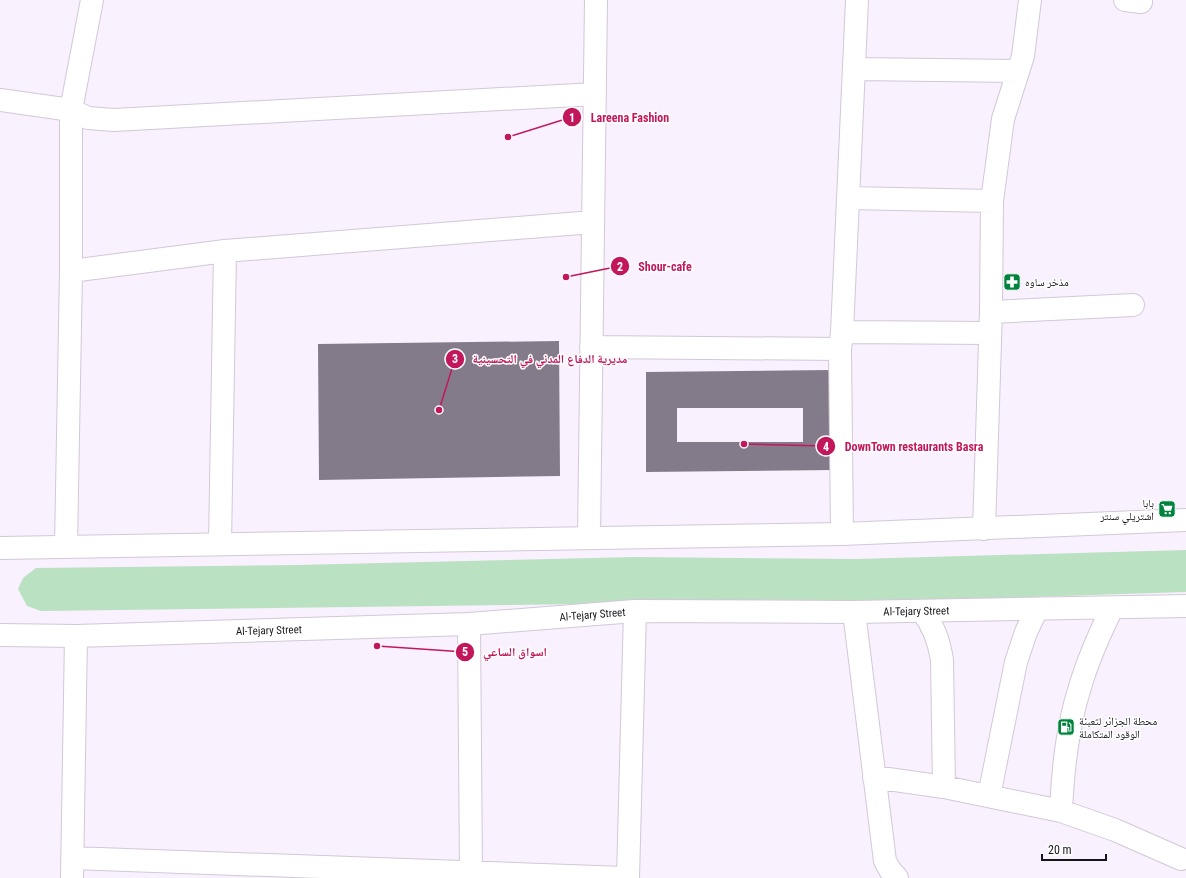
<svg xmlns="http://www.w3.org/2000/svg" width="1186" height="878" font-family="'Roboto Condensed','Noto Naskh Arabic',sans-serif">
<rect width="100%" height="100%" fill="#f9f1fe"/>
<path fill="#bae1c2" d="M 1186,550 L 1186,592 L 966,599 L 41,611 L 27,606 L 18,589 L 23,578 L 36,568 L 296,565 L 634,557 L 856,559 Z"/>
<path fill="#847b8a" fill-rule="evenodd" d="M 559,341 L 560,476 L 319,480 L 318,344 Z
M 832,370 L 833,470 L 646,472 L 646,372 ZM 677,408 L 803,408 L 803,442 L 677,442 Z"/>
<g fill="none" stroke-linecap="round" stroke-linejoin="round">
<defs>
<path id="minor" d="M 1125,0 L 1141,2
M 854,69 L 1018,71
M 0,100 L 71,110 L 88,118 L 114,120 L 595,94
M 848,198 L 992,201
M 71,271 L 225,251 L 593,222
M 991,312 L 1133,305
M 842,332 L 990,333
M 591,347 L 840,349
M 984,529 L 991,312 L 992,201 L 1003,119 L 1023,56 L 1030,0
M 842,534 L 840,349 L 842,332 L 857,0
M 589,537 L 596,0
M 220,544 L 225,251
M 66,546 L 71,271 L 71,110 L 92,0
M 922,611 C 934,626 939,641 942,660 L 944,787
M 854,612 L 885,861 L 890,870 L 897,878
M 469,624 L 471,873
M 874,777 L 944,787 L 1061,811 L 1115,830 L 1181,859
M 989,796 L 1016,662 L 1026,632 L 1037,609
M 1061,811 C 1063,769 1067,727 1080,687 C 1088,659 1100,633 1112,608
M 72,858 L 624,878
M 72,878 L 76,636
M 628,878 L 635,611"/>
<g id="major">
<path d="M 0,548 L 842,534 L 1186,520"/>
<path id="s1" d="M 0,635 L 76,636 L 469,624 L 635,611 L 854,612 L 1186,606"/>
</g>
</defs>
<use href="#minor" stroke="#d2c8d8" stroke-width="24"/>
<use href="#major" stroke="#d2c8d8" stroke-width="24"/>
<use href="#minor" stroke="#fff" stroke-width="22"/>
<use href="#major" stroke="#fff" stroke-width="22"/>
</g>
<defs>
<symbol id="pharmacy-square" viewBox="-11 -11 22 22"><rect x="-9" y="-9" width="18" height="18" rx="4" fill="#00833d" stroke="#fff"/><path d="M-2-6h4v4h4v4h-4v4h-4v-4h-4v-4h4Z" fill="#fff"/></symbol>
<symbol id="supermarket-square" viewBox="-11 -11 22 22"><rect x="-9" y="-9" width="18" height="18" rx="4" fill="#00833d" stroke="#fff"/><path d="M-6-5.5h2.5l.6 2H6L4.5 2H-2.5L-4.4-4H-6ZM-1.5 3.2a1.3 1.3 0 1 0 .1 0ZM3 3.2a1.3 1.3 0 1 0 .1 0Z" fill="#fff"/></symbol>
<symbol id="fuel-square" viewBox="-11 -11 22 22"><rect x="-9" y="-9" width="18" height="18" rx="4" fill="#00833d" stroke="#fff"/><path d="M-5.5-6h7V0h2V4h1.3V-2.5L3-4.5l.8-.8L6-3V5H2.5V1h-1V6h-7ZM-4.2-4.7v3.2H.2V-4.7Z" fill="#fff"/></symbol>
</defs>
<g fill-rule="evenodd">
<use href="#pharmacy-square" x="1002" y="272" width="20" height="20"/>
<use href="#supermarket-square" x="1157" y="499" width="20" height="20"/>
<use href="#fuel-square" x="1056" y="717" width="20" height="20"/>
</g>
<g text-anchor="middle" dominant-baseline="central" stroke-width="3" stroke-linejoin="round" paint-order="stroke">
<g font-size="11" fill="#18151a" stroke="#fff" text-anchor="start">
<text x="1025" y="282">مذخر ساوه</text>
<text x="1154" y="503" text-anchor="end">بابا<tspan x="1154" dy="13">اشتريلي سنتر</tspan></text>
<text x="1079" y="721">محطة الجزائر لتعبئة<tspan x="1079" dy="13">الوقود المتكاملة</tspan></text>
</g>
<g font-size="11" fill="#18151a" stroke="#fff">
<text stroke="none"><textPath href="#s1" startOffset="917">Al-Tejary Street</textPath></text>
<text stroke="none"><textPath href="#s1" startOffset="593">Al-Tejary Street</textPath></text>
<text stroke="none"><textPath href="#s1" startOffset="269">Al-Tejary Street</textPath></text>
</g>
</g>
<path fill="none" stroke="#c2185b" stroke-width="1.5" d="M508 137L572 117M566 277L620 266M439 410L455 359M744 444L826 446M377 646L465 652"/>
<g fill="#c2185b" stroke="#fff" stroke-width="1.5">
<circle cx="508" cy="137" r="4"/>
<circle cx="566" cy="277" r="4"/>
<circle cx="439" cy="410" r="4"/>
<circle cx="744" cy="444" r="4"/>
<circle cx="377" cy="646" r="4"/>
<circle cx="572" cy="117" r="10"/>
<circle cx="620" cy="266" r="10"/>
<circle cx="455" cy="359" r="10"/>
<circle cx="826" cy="446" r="10"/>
<circle cx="465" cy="652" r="10"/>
</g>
<g font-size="12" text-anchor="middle" font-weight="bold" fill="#fff">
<text x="572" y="122">1</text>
<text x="620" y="271">2</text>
<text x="455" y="363">3</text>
<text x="826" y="451">4</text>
<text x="465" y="656">5</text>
</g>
<g font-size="12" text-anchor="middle" font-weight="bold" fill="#c2185b" stroke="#fff" stroke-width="3" stroke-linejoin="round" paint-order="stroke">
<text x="630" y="122">Lareena Fashion</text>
<text x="665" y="271">Shour-cafe</text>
<text x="550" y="363">مديرية الدفاع المدني في التحسينية</text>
<text x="914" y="451">DownTown restaurants Basra</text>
<text x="515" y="656">اسواق الساعي</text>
</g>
<path d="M1042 854v6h64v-6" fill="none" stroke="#18151a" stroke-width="2"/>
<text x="1048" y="854" font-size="12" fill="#18151a" stroke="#ffffff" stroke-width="3" paint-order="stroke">20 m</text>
</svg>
